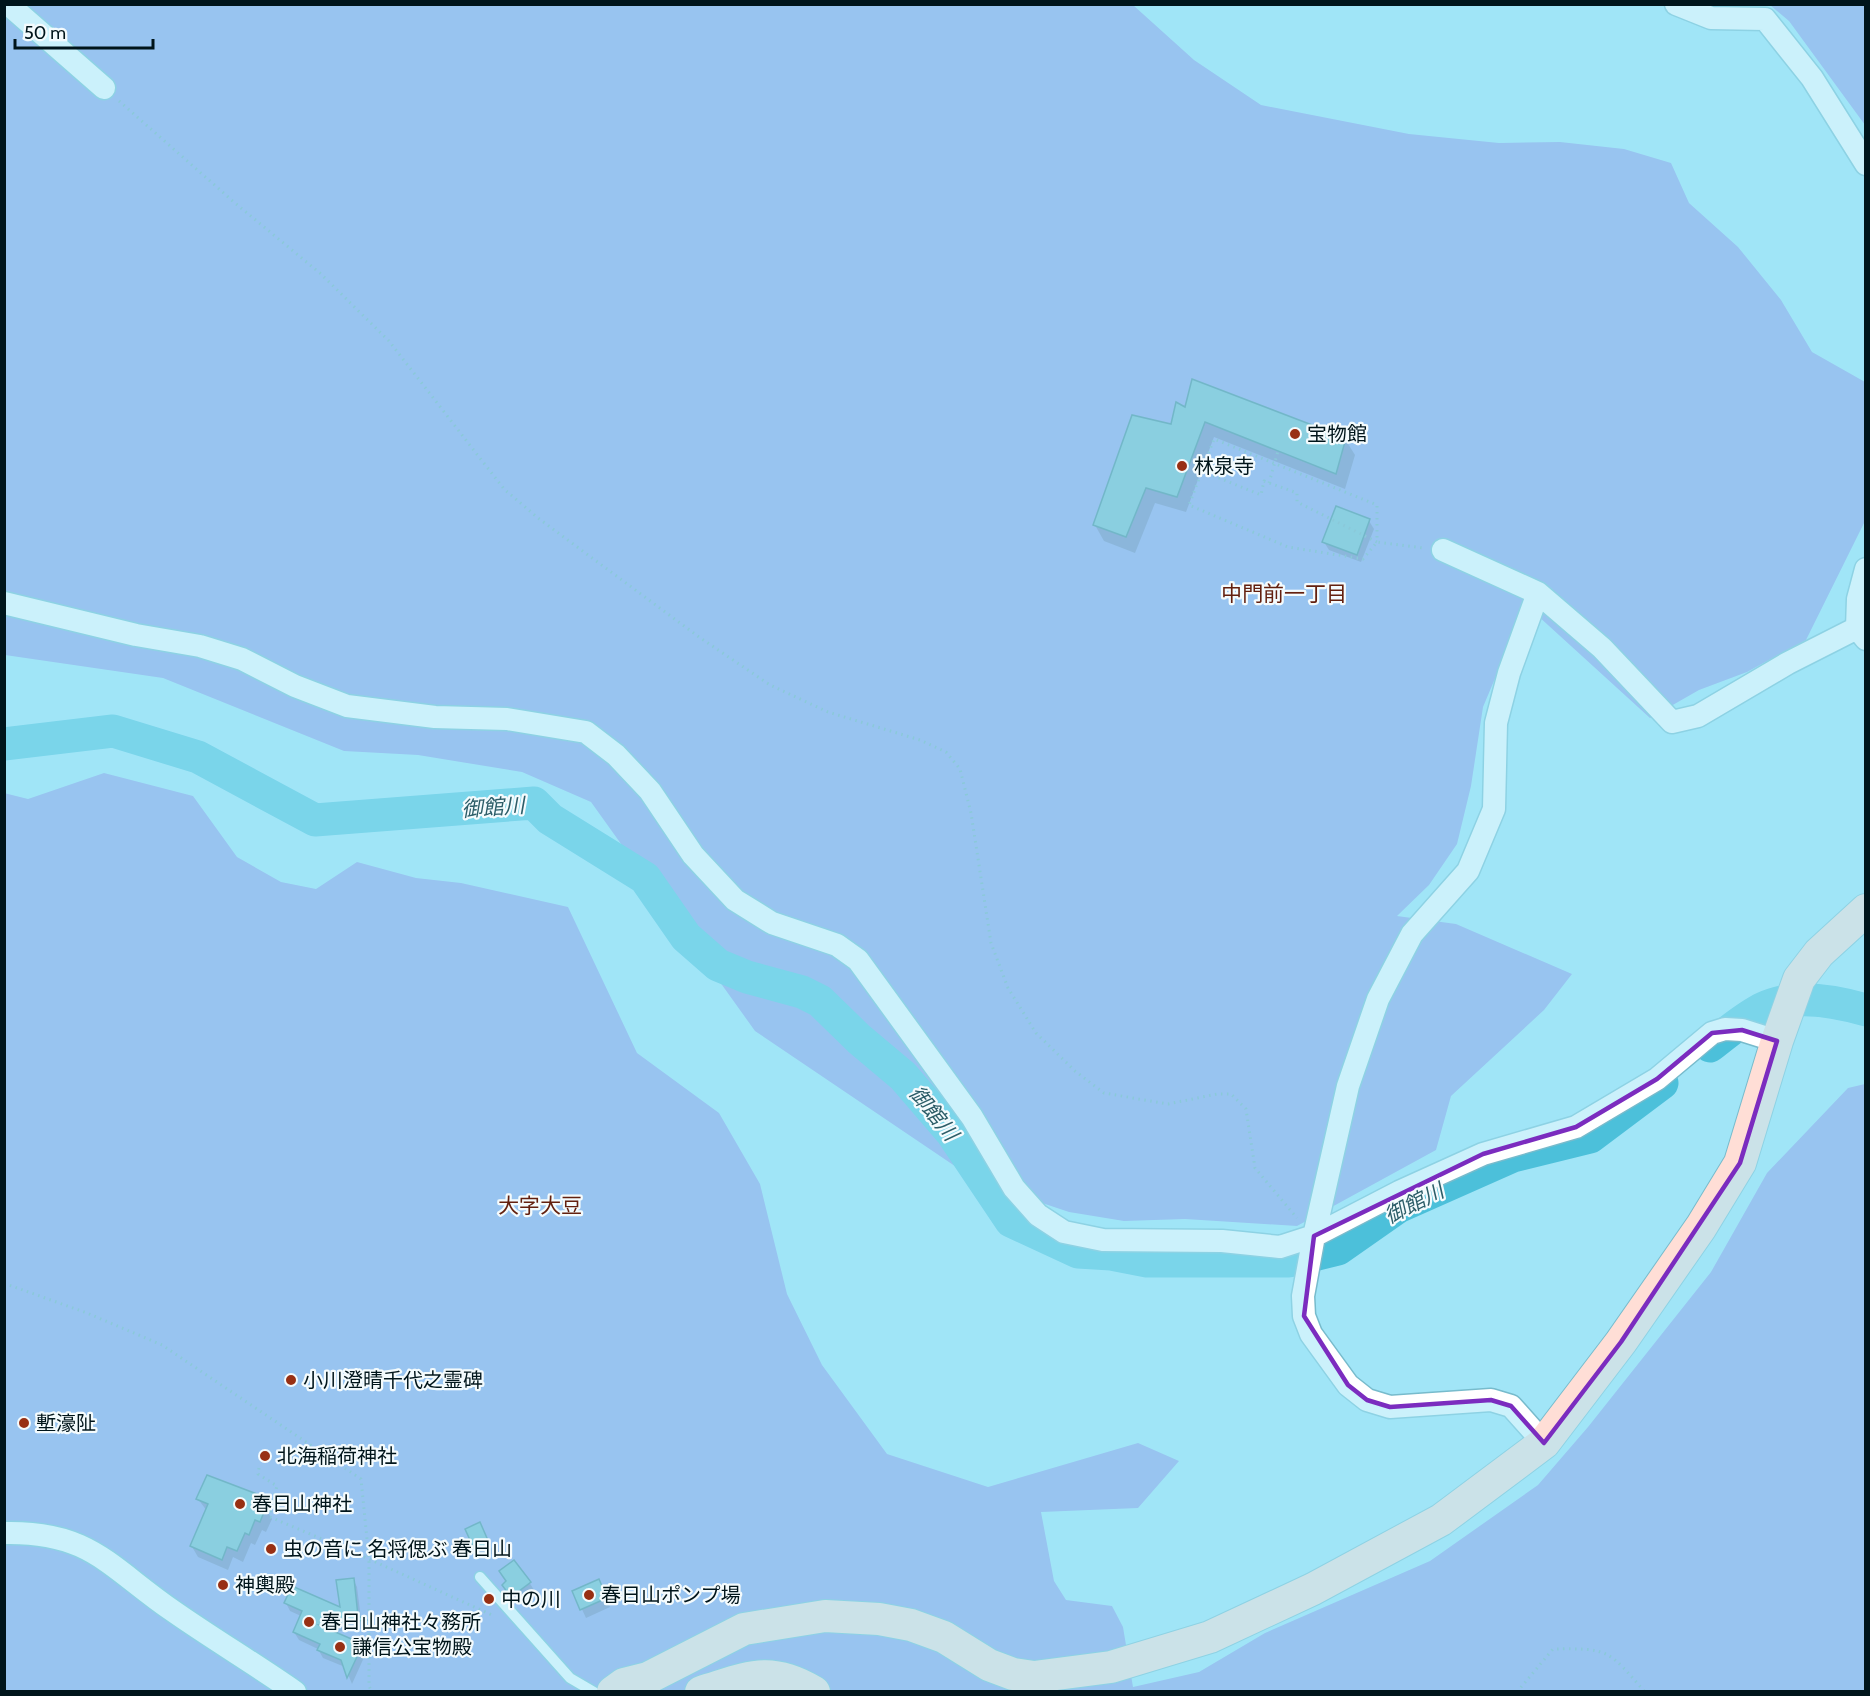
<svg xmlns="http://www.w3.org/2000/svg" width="1870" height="1696" font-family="Cabin,'Noto Sans JP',sans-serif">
<rect width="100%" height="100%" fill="#a1e5f7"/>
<path fill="#8e9ce6" d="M 5,5 L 1133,5 L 1194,60 L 1261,105 L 1409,134 L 1499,143 L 1560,142 L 1624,149 L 1671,163 L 1689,203 L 1738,247 L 1781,300 L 1812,352 L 1865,382 L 1865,521 L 1806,640 L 1747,672 L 1699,690 L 1650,718 L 1526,605 L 1483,707 L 1471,786 L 1457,844 L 1429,885 L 1397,916 L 1456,924 L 1572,974 L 1544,1010 L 1451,1096 L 1436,1150 L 1297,1226 L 1185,1219 L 1124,1221 L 1069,1212 L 977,1181 L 755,1031 L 591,802 L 522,772 L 418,755 L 344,751 L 163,678 L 5,655 Z
M 1770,5 L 1865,5 L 1865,125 L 1789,21 Z
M 104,773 L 193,796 L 237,857 L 281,882 L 316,889 L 357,862 L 416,878 L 461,883 L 568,907 L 637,1053 L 719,1113 L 760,1184 L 787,1294 L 822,1365 L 887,1454 L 988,1487 L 1138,1443 L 1179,1461 L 1138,1508 L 1041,1512 L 1054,1581 L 1066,1600 L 1112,1606 L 1123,1627 L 1133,1687 L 1199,1672 L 1265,1633 L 1430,1561 L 1538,1485 L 1588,1427 L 1711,1272 L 1767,1173 L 1848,1088 L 1865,1084 L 1865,1691 L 5,1691 L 4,793 L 28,799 Z"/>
<path fill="#0003" d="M 1186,409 L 1345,439 L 1355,455 L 1345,489 L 1214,437 L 1186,512 L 1155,503 L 1135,553 L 1104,541 L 1095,525 Z
M 1369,521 L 1374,529 L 1361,562 L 1329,550 L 1324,542 Z
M 264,1498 L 271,1509 L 269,1514 L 272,1519 L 266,1532 L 262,1530 L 255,1545 L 251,1543 L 243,1562 L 233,1557 L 228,1570 L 198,1557 L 191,1545 L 207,1511 L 198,1499 Z
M 467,1530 L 484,1532 L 494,1553 L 481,1558 Z
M 353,1579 L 357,1587 L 361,1619 L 370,1628 L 330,1632 L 362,1645 L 366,1653 L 352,1684 L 345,1667 L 323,1658 L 318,1649 L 299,1640 L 294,1632 L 301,1616 L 290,1611 L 286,1603 L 341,1610 Z
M 529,1582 L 534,1590 L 516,1604 L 508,1593 Z
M 603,1589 L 610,1607 L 586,1618 L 574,1592 Z"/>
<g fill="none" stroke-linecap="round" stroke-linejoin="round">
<path stroke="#4cc0da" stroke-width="33" d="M 4,744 L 113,731 L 198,757 L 315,820 L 534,803 L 550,819 L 645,878 L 686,937 L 718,965 L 747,977 L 802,992 L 820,1001 L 859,1039 L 903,1076 L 952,1133 L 1011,1221 L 1078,1252 L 1111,1254 L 1147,1261 L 1289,1261 L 1338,1249 L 1398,1207 L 1513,1156 L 1590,1137 L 1662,1083
M 1710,1046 C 1727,1033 1745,1017 1764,1008 C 1794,993 1835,1001 1866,1010"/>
</g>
<path fill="#6fb3c4" stroke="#3b7f8f" stroke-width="1.5" d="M 1192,379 L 1346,438 L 1336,474 L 1205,422 L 1177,497 L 1146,488 L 1126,537 L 1093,525 L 1132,415 L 1171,424 L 1176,402 L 1185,407 Z
M 1336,506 L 1370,519 L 1357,555 L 1322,542 Z
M 207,1475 L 265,1497 L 262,1505 L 266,1507 L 260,1522 L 255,1520 L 249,1535 L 245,1533 L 237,1551 L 227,1547 L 222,1560 L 190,1546 L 208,1504 L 196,1499 Z
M 480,1522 L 490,1545 L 475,1551 L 465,1529 Z
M 514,1560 L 531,1582 L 511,1597 L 502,1585 L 506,1581 L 499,1571 Z
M 354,1578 L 358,1616 L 367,1620 L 319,1625 L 363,1644 L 347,1678 L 341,1660 L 317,1650 L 320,1644 L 293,1632 L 302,1611 L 284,1603 L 292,1586 L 340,1607 L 336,1580 Z
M 599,1579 L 607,1598 L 580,1610 L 572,1591 Z"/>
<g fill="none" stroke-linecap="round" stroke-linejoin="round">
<defs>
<path id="lane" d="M 480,1577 L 570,1678 L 594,1692"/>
<path id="street" d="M 8,4 L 104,88
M 1676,4 L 1711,18 L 1765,19 L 1812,78 L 1866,164
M 1443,550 L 1538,593 L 1602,648 L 1672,722 L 1698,716 L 1788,663 L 1857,628
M 1866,569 L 1858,599 L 1857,628 L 1866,639
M 1538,593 L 1509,673 L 1496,723 L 1494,809 L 1468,871 L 1412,934 L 1378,999 L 1348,1086 L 1314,1236 L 1303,1296 L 1304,1316 L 1311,1334 L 1348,1385 L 1367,1400 L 1390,1407 L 1491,1400 L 1511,1406 L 1544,1443
M 4,603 L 136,635 L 200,646 L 242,659 L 295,686 L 347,706 L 435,717 L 507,719 L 586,732 L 616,755 L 650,791 L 693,855 L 735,900 L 772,923 L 837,945 L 858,960 L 972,1117 L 1014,1188 L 1038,1215 L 1064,1232 L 1103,1240 L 1222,1241 L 1280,1247 L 1314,1236 L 1399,1192 L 1483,1154 L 1576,1127 L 1657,1079 L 1712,1033 L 1725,1029 L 1742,1030 L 1777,1041
M 4,1533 C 90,1531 109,1567 173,1611 C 213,1639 255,1664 295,1692"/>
<path id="secondary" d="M 613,1692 L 624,1684 L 648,1678 L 744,1629 L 825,1616 L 879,1619 L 911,1625 L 944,1637 L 989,1665 L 1013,1674 L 1034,1677 L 1111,1667 L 1210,1637 L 1313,1589 L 1441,1520 L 1544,1443 L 1621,1342 L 1701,1227 L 1740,1163 L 1777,1041 L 1799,979 L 1819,953 L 1866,910
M 701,1692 C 748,1678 769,1665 814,1692"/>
</defs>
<use href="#lane" stroke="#7bc" stroke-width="13"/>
<use href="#street" stroke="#7bc" stroke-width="25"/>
<use href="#secondary" stroke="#7bc" stroke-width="34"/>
<path stroke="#70a6b4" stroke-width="3" stroke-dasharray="1.5 4.5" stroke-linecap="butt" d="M 119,101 L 235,203 L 321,274 L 389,341 L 504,489 L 538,518 L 699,637 L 770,685 L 828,712 L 920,740 L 946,752 L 960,769 L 971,813 L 991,943 L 1008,988 L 1036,1033 L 1075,1071 L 1104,1093 L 1168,1104 L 1217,1094 L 1231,1094 L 1246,1109 L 1255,1168 L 1297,1218
M 1202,471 L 1261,495 L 1264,481 L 1297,493 L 1297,502 L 1377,542 L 1377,505 L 1214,439 L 1189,505 L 1288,547 L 1363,559 L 1377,542 L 1423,548
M 1269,483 L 1278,451
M 4,1286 L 9,1285 L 87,1313 L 162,1345 L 361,1479 L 369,1559 L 369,1686 L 372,1692
M 259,1468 L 258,1474 L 277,1486 L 270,1513
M 270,1517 L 369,1559 L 494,1616
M 1517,1692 L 1553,1649 C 1610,1648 1608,1650 1645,1692"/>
<use href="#lane" stroke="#fff" stroke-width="10"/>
<use href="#street" stroke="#fff" stroke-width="22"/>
<use href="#secondary" stroke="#ffded6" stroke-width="32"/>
</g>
<path d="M0 0H1870V1696H0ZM 1742,1030 L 1777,1041 L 1740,1163 L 1621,1342 L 1544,1443 L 1511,1406 L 1491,1400 L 1390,1407 L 1367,1400 L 1348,1385 L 1304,1316 L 1314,1236 L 1483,1154 L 1576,1127 L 1657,1079 L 1712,1033 Z" fill="#a1e5f7" fill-opacity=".55" fill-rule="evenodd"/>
<path fill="none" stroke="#7b2cbf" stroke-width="4.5" stroke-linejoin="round" d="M 1742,1030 L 1777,1041 L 1740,1163 L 1621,1342 L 1544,1443 L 1511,1406 L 1491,1400 L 1390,1407 L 1367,1400 L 1348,1385 L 1304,1316 L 1314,1236 L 1483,1154 L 1576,1127 L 1657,1079 L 1712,1033 Z"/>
<g fill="#983014" stroke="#f4fbfd" stroke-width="2">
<circle cx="1295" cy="434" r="6"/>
<circle cx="1182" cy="466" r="6"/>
<circle cx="291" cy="1380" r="6"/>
<circle cx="24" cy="1423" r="6"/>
<circle cx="265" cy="1456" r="6"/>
<circle cx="240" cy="1504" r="6"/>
<circle cx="271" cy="1549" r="6"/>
<circle cx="223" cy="1585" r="6"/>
<circle cx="589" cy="1595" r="6"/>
<circle cx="489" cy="1599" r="6"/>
<circle cx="309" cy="1622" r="6"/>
<circle cx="340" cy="1647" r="6"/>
</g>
<g text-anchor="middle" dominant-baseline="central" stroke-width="4.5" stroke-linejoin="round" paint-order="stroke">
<g font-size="20" fill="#00151b" stroke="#f4fbfd" text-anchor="start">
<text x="1307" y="434">宝物館</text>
<text x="1194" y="466">林泉寺</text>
<text x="303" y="1380">小川澄晴千代之霊碑</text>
<text x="36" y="1423">塹濠阯</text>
<text x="277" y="1456">北海稲荷神社</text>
<text x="252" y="1504">春日山神社</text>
<text x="283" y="1549">虫の音に 名将偲ぶ 春日山</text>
<text x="235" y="1585">神輿殿</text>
<text x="601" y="1595">春日山ポンプ場</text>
<text x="501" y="1599">中の川</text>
<text x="321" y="1622">春日山神社々務所</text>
<text x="352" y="1647">謙信公宝物殿</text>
</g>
<g font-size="21" fill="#63200f" stroke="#f4fbfd">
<text x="1284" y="593">中門前一丁目</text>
<text x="540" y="1205">大字大豆</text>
</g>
<g font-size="21" font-style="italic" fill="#2c5d68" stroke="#f4fbfd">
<text transform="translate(493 807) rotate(-4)">御館川</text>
<text transform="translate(934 1113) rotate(51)">御館川</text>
<text transform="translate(1414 1203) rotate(-27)">御館川</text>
</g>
</g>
<rect width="1870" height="1696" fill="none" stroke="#00151b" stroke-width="12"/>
<path d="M15 39v9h138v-9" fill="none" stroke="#00151b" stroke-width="3"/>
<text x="24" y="39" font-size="18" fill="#00151b" stroke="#f4fbfd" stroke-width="4.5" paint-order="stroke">50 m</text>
</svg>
